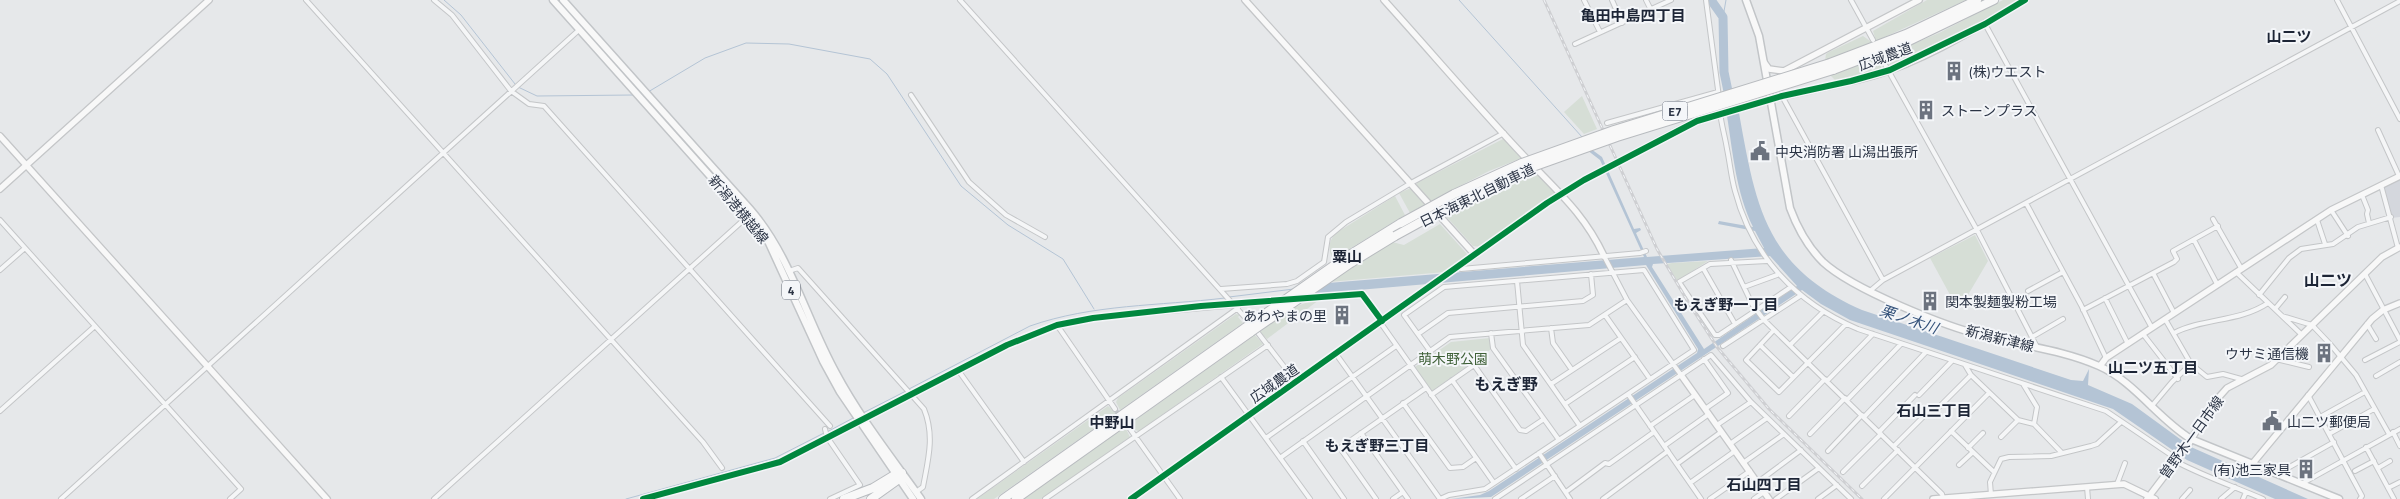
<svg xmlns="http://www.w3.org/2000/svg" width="2400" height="499" font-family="'Titillium Web','Noto Sans JP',sans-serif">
<rect width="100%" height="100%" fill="#e6e8ea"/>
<path fill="#d4d7dd" d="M 2400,179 L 2400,217 L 2391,218 L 2383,188 Z"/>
<path fill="#d6ded6" d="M 1927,0 L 1966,0 L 1876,41 L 1873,31 Z
M 2003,0 L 2023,0 L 1954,39 C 1947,39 1907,61 1896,66 L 1890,66 L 1883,57 L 1939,33 Z
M 1863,36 L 1873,43 L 1825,61 L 1826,54 L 1829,52 Z
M 1881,58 L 1886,66 L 1882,66 L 1878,73 L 1837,82 L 1830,75 Z
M 1582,96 L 1597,129 L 1584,134 L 1564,112 Z
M 1505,138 L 1522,158 L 1489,171 L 1431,201 L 1417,186 L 1417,183 Z
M 1533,171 L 1557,193 L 1481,247 L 1473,246 L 1444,214 L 1459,204 Z
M 1411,188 L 1426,204 L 1410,213 L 1399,193 Z
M 1395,196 L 1405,215 L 1333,259 C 1328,250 1328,241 1336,233 Z
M 1440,224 L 1467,254 L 1466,258 L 1445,272 L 1329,282 L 1392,242 L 1404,245 Z
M 1975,235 L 1988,261 L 1965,300 L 1955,304 L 1930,258 Z
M 1708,261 L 1677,281 L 1667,264 L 1672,263 Z
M 1319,300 L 1267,339 L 1260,332 C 1278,317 1295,303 1319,300 Z
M 1236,314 L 1240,315 L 1238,317 L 1243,323 L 1120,410 L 1116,402 L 1118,398 Z
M 1255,335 L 1263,344 L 1139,431 L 1135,430 L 1130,424 Z
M 1490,338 L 1490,350 L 1432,391 L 1415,367 L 1451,342 Z
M 1108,406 L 1116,413 L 994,499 L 977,499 Z
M 1125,427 L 1130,437 L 1041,499 L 1024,499 Z"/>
<path fill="#b4c4d5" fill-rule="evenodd" d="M 1739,113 C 1756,207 1765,267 1862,310 L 2071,380 L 2083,381 L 2089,369 L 2088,385 L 2132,404 L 2191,447 L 2308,499 L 2275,499 L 2187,460 L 2113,409 L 1850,320 L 1821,304 L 1802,290 L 1491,497 L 1451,499 L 1480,495 L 1489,491 L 1697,353 L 1698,349 L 1646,265 L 1312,294 L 1328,283 L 1644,257 L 1600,160 L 1587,150 L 1591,149 L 1602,157 L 1634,229 L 1640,228 L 1641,230 L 1636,233 L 1647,257 L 1764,248 L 1755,231 L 1718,224 L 1719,221 L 1753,227 C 1736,192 1733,154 1727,116 ZM 1770,256 L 1797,286 L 1704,349 L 1652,267 L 1653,264 Z"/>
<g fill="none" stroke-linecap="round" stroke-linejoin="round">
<path stroke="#b4c4d5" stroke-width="1" d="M 444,0 L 461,15 L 515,84
M 1459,0 L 1582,137
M 1723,17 L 1726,0
M 518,87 L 537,96 L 634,95
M 648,92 L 705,58 L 746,43 L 789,44 L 870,59 L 887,74 L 961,186 L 1008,225 L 1063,259 L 1094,309
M 1229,297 L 1294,289
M 909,389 L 1030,326 C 1093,304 1159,306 1225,298
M 863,413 L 906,391
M 827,432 L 855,417
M 626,499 L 775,458 L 824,433"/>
<path stroke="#b4c4d5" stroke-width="9" d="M 1711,0 L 1723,17 L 1724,72 L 1735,125"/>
<path stroke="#c1c4c9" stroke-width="4" stroke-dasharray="4 2" stroke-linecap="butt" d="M 1115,409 L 1130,429"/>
<defs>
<path id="street" d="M 306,0 L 703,442 L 722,468
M 434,0 L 452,15 L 511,91 L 529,104 L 544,106 L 830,426
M 960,0 L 1250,323
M 1584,0 L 1600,32
M 1612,0 L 1622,23
M 1646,0 L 1651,10
M 1706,0 L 1719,97
M 1851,0 L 1873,40
M 2337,0 L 2400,119
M 1985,24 L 2152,328
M 1575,44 L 1671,0
M 1883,61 L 1977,230 L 2037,347
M 911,95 L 969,182 L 1006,215 L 1045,237
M 1782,96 L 1883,280
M 1720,111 C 1721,124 1725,136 1727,149 C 1730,163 1731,177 1735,191 C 1752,256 1796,303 1858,329 L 2106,411 L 2177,459
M 1607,123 L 1718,92
M 2378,130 L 2399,176
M 2381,185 L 2398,248
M 2362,195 L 2368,210 L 2367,214 L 2369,223
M 2026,203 L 2081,305 L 2106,358
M 2331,210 L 2348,236
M 2213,219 L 2241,268
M 0,220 L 241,489 L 230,499
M 2317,220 L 2325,244
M 2194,240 L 2217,284
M 1604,256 L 1627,300 L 1681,375
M 1731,260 L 1752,304 L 1764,320 L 1942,494 L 1943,498
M 1767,261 L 1710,264 L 1679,282 L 1715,335 L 1719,335 L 1791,287
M 1703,268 L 1735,324
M 1461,269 L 1640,253 L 1646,251
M 0,270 L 25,248
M 789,271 L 798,268 L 924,409 C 935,436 928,460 923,487 L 916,492
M 2236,272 L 2302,335
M 2153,273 L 2174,313
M 2365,274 L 2400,340
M 1517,281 L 1523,345 L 1580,426
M 1744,287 L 1777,275
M 1221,289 L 1287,284 L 1297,281 L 1324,262 L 1328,237 L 1346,222 L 1411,183 L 1504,133
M 1870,291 L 1883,280 L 2400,1
M 2028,291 L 2063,272
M 2259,295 L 2289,258 L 2301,249 L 2333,244 L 2358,227 L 2391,217
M 2105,298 L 2128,344
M 1302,299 L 1362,294 L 1382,321
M 2275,309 L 2285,297
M 2083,310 L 2174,262 L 2177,259 L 2173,251 L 2218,226
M 1605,315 L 1650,379
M 2282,316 L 2312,325 L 2330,344 L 2356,375 L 2389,434
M 2165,319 L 2191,364 L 2207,377 L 2223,374 L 2241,379
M 1380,322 L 1494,483
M 2367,324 L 2376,339
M 1057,325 L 1115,409
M 1551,328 L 1553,343 L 1572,370
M 1255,329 L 1296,382
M 1774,330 L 1746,360 L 1779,392 L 1846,324
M 1491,333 L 1493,348 L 1559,440
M 2174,333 C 2203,318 2240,322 2268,303
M 1418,334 L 1448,313 L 1583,301 L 1593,295 L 1591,274
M 2143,334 L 2178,379
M 2032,337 L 2063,319
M 1760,345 L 1793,377
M 1790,345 L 1823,312
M 1723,346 L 1800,296
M 1430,351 L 1404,315 L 1444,287 L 1644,270 L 1694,350 L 1485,489 L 1449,495 L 1440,499
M 1336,354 L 1440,499
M 1704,359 L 1728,393 L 1705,409
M 2276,359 L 2309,367
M 2365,360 L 2400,342
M 1965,365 L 1971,375 L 2018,420 L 2034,424
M 958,370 L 1024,462
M 2376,376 L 2400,362
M 1221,377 L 1310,499
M 1452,380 L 1516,469
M 1827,381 L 1873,334
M 1551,384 L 1621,338
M 2023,384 L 2037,407 L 2034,424 L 2061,452
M 1628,394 L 1701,499
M 1431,395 L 1474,365 L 1520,430 L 1526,431 L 1544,419
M 1919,395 L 1952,361
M 2308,395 L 2362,496 L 2360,499
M 1847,400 L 1901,344
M 1403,403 L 1450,468 L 1463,467 L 1476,458
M 1565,404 L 1635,357
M 2151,407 L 2172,382 L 2191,364
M 0,411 L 95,326
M 1789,416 L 1825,379
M 1864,417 L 1926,352
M 2320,417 L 2365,392
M 1717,425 L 1751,402
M 1650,426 L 1695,395
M 825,429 L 827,437 L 860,485 L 830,499
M 1130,429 L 1180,499
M 1951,431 L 1994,472
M 1879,432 L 1915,395
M 2393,432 L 2400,446
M 1361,433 L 1408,499
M 1810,434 L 1845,398
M 2329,434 L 2374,409
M 2001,437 L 2018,420
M 1266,438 L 1396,346
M 1303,441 L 1344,499
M 1730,444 L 1767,418
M 1664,446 L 1709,414
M 1894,446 L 1931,409 L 1934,412 L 1971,375
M 2366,447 L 2394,499
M 1968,448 L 1983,433
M 1828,451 L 1862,415
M 1539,453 L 1570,499
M 1280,458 L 1450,337 L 1589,325 L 1627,300
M 2175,461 C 2203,476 2233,486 2263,499
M 1743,463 L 1784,434
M 1677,464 L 1721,432
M 1959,465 L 1973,452
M 2378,468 L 2390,461
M 2355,471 L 2374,461
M 1843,472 L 1881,434
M 2282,474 L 2286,469 L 2334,442
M 1758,482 L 1801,450
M 1690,483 L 1735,451
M 2303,483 L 2400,429
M 2117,484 L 2125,463
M 1862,486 L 1898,450
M 2087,487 L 2088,499
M 2388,488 L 2400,482
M 1566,492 L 1605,463 L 1609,464 L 1654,432
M 1991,495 L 1990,482 L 2001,459 L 2009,457 L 2051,456 L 2091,446 L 2097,444 L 2121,422
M 61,499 L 580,29
M 434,499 L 748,216
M 643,499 L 780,462 L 1007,345 L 1057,325 L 1093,318 L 1280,301
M 972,499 L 1238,308
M 1045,499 L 1268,345
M 1376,499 L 1340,448 L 1426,388
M 1393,499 L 1403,492
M 1495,499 L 1711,355 L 1751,402 L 1851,499
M 1521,499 L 1555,476
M 1603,499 L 1668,451
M 1710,499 L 1750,471
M 1754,499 L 1764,492
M 1776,499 L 1819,468
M 1818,499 L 1837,485
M 1884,499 L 1989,393
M 2182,499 L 2190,490
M 2221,499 L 2235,487
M 2243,499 L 2246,492"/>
<path id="secondary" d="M 1245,0 L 1475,255
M 1384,0 C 1431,52 1476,105 1524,156 C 1556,190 1584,213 1604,256
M 1764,62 L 1769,69 L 1784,71 L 1919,0
M 1686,126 C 1745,99 1811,93 1873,76 C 1926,60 1977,28 2025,0
M 0,136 L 327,499
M 0,189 L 209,0
M 2100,366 L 2106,358 L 2331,210 L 2400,176
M 1681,375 L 1769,499
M 2253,463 L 2372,319 L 2383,310 L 2400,303
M 1131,499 L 1547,203
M 1933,499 L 2124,484 L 2155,499
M 2147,499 L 2188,445 L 2211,406 L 2227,388 L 2271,365 L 2382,257 L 2400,247"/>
<path id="primary" d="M 553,0 L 768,241 L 823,361 L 840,392 L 913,499
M 563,0 L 750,209 C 791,256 806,319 836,373 C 860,418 892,458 921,499
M 1746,0 L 1759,36 L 1790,208 C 1797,227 1808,247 1823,262 C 1852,289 1946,327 1985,336 C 2023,346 2063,350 2099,366 C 2135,382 2158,419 2191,439 L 2339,499"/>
<path id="highway" d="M 1830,63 L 1906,34 L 1977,0
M 1833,70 L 1909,41 L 1994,0
M 1454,194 L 1522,163
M 1457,202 L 1527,169
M 1343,259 L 1401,223
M 1351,263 L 1395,236
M 844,499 L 873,488 L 896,474 L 902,473 L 899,479 L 871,499
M 1003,499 L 1246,327
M 1016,499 L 1251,332"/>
</defs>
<use href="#street" stroke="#c4c6c8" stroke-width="6"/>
<use href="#secondary" stroke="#c4c6c8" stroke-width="8"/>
<use href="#primary" stroke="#c2c5c8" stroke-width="9"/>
<use href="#highway" stroke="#b8bbbf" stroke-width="10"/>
<use href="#street" stroke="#f5f6f7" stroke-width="4"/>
<use href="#secondary" stroke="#f8f8f8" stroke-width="5.5"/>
<use href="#primary" stroke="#f8f8f8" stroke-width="6"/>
<use href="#highway" stroke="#f8f8f8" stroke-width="8"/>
<defs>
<path id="rail" d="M 1544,0 L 1657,249 L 1688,302 L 1717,347 L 1769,409 L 1862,499"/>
</defs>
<use href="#rail" stroke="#cecfd2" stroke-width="3"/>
<use href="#rail" stroke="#f4f6f9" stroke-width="1" stroke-dasharray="4" stroke-linecap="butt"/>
<defs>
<path id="secondary-bridge" d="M 1547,203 L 1584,180 L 1686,126"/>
<path id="highway-bridge" d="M 1522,163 L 1614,130 L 1830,63
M 1527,169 L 1617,137 L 1833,70
M 1401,223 L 1454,194
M 1395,236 L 1457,202
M 1246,327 L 1343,259
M 1251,332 L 1351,263"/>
</defs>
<use href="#secondary-bridge" stroke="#c4c6c8" stroke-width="8" stroke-linecap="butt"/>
<use href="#highway-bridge" stroke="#b8bbbf" stroke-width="10" stroke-linecap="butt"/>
<use href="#secondary-bridge" stroke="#f8f8f8" stroke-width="5.5"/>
<use href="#highway-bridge" stroke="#f8f8f8" stroke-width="8"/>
<defs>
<path id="cycleway" d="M 643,499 L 780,462 L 1007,345 L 1057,325 L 1093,318 L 1201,306 L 1362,294 L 1382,321
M 1131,499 L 1547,203 L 1584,180 L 1697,121 L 1782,96 L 1851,81 L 1890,70 L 1985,24 L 2025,0"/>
</defs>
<use href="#cycleway" stroke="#f4f6f9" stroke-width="9"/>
<use href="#cycleway" stroke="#00873e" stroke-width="6"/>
</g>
<defs>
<symbol id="building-bare" viewBox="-9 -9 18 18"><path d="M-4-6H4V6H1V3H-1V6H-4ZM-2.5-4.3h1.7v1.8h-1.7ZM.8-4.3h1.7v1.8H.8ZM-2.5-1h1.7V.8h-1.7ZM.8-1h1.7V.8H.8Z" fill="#6c737f" stroke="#f4f6f9" stroke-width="2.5" paint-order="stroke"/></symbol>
<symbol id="civic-bare" viewBox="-9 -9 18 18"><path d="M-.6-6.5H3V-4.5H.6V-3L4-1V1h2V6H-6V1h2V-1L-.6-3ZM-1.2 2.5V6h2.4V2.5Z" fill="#6c737f" stroke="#f4f6f9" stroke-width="2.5" paint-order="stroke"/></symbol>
</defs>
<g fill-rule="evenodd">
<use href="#building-bare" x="1940" y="57" width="28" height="28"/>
<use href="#building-bare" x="1912" y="96" width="28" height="28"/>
<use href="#civic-bare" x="1746" y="137" width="28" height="28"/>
<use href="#building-bare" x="1916" y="287" width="28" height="28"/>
<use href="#building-bare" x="1328" y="301" width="28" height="28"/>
<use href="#building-bare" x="2310" y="339" width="28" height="28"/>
<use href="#civic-bare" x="2258" y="407" width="28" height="28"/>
<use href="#building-bare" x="2292" y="455" width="28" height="28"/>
</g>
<g text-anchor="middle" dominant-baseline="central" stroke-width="4" stroke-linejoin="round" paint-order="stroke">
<g fill="#f4f6f9" stroke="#676e7b" stroke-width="1">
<rect x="1662.5" y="101.5" width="25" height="19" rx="4"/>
<rect x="782" y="280.5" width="18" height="19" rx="4"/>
</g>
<g font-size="12" font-weight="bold" fill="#2b3445">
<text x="1675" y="111">E7</text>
<text x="791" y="290">4</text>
</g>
<g font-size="14" fill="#2b3445" stroke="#f4f6f9">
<text transform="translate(1885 56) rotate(-20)">広域農道</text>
<text transform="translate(1477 195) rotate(-26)">日本海東北自動車道</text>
<text transform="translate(739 209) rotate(50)">新潟港横越線</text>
<text transform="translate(2000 338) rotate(14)">新潟新津線</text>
<text transform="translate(1274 383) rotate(-35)">広域農道</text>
<text transform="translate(2191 437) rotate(-54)">曽野木一日市線</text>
</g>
<g font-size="14" fill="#2b3445" stroke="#f4f6f9" text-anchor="start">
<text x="1969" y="71">(株)ウエスト</text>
<text x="1941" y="110">ストーンプラス</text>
<text x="1775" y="151">中央消防署 山潟出張所</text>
<text x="1945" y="301">関本製麺製粉工場</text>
<text x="1327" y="315" text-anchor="end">あわやまの里</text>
<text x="2309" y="353" text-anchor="end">ウサミ通信機</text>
<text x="2287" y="421">山二ツ郵便局</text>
<text x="2291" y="469" text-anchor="end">(有)池三家具</text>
</g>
<g font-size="14" fill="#3f6138" stroke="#f4f6f9">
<text x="1453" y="358">萌木野公園</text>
</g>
<g font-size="15" font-weight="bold" fill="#1d2536" stroke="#f4f6f9">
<text x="1633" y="15">亀田中島四丁目</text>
<text x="2289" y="36">山二ツ</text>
<text x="1347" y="256">粟山</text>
<text x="1726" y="304">もえぎ野一丁目</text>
<text x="2153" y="367">山二ツ五丁目</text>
<text x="1934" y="410">石山三丁目</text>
<text x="1112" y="422">中野山</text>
<text x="1377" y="445">もえぎ野三丁目</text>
<text x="1764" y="484">石山四丁目</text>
</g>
<g font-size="15" font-style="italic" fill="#34527a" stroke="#f4f6f9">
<text transform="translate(1909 319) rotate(19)">栗ノ木川</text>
</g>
<g font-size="16" font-weight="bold" fill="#1d2536" stroke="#f4f6f9">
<text x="2328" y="280">山二ツ</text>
<text x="1506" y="384">もえぎ野</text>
</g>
</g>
</svg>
